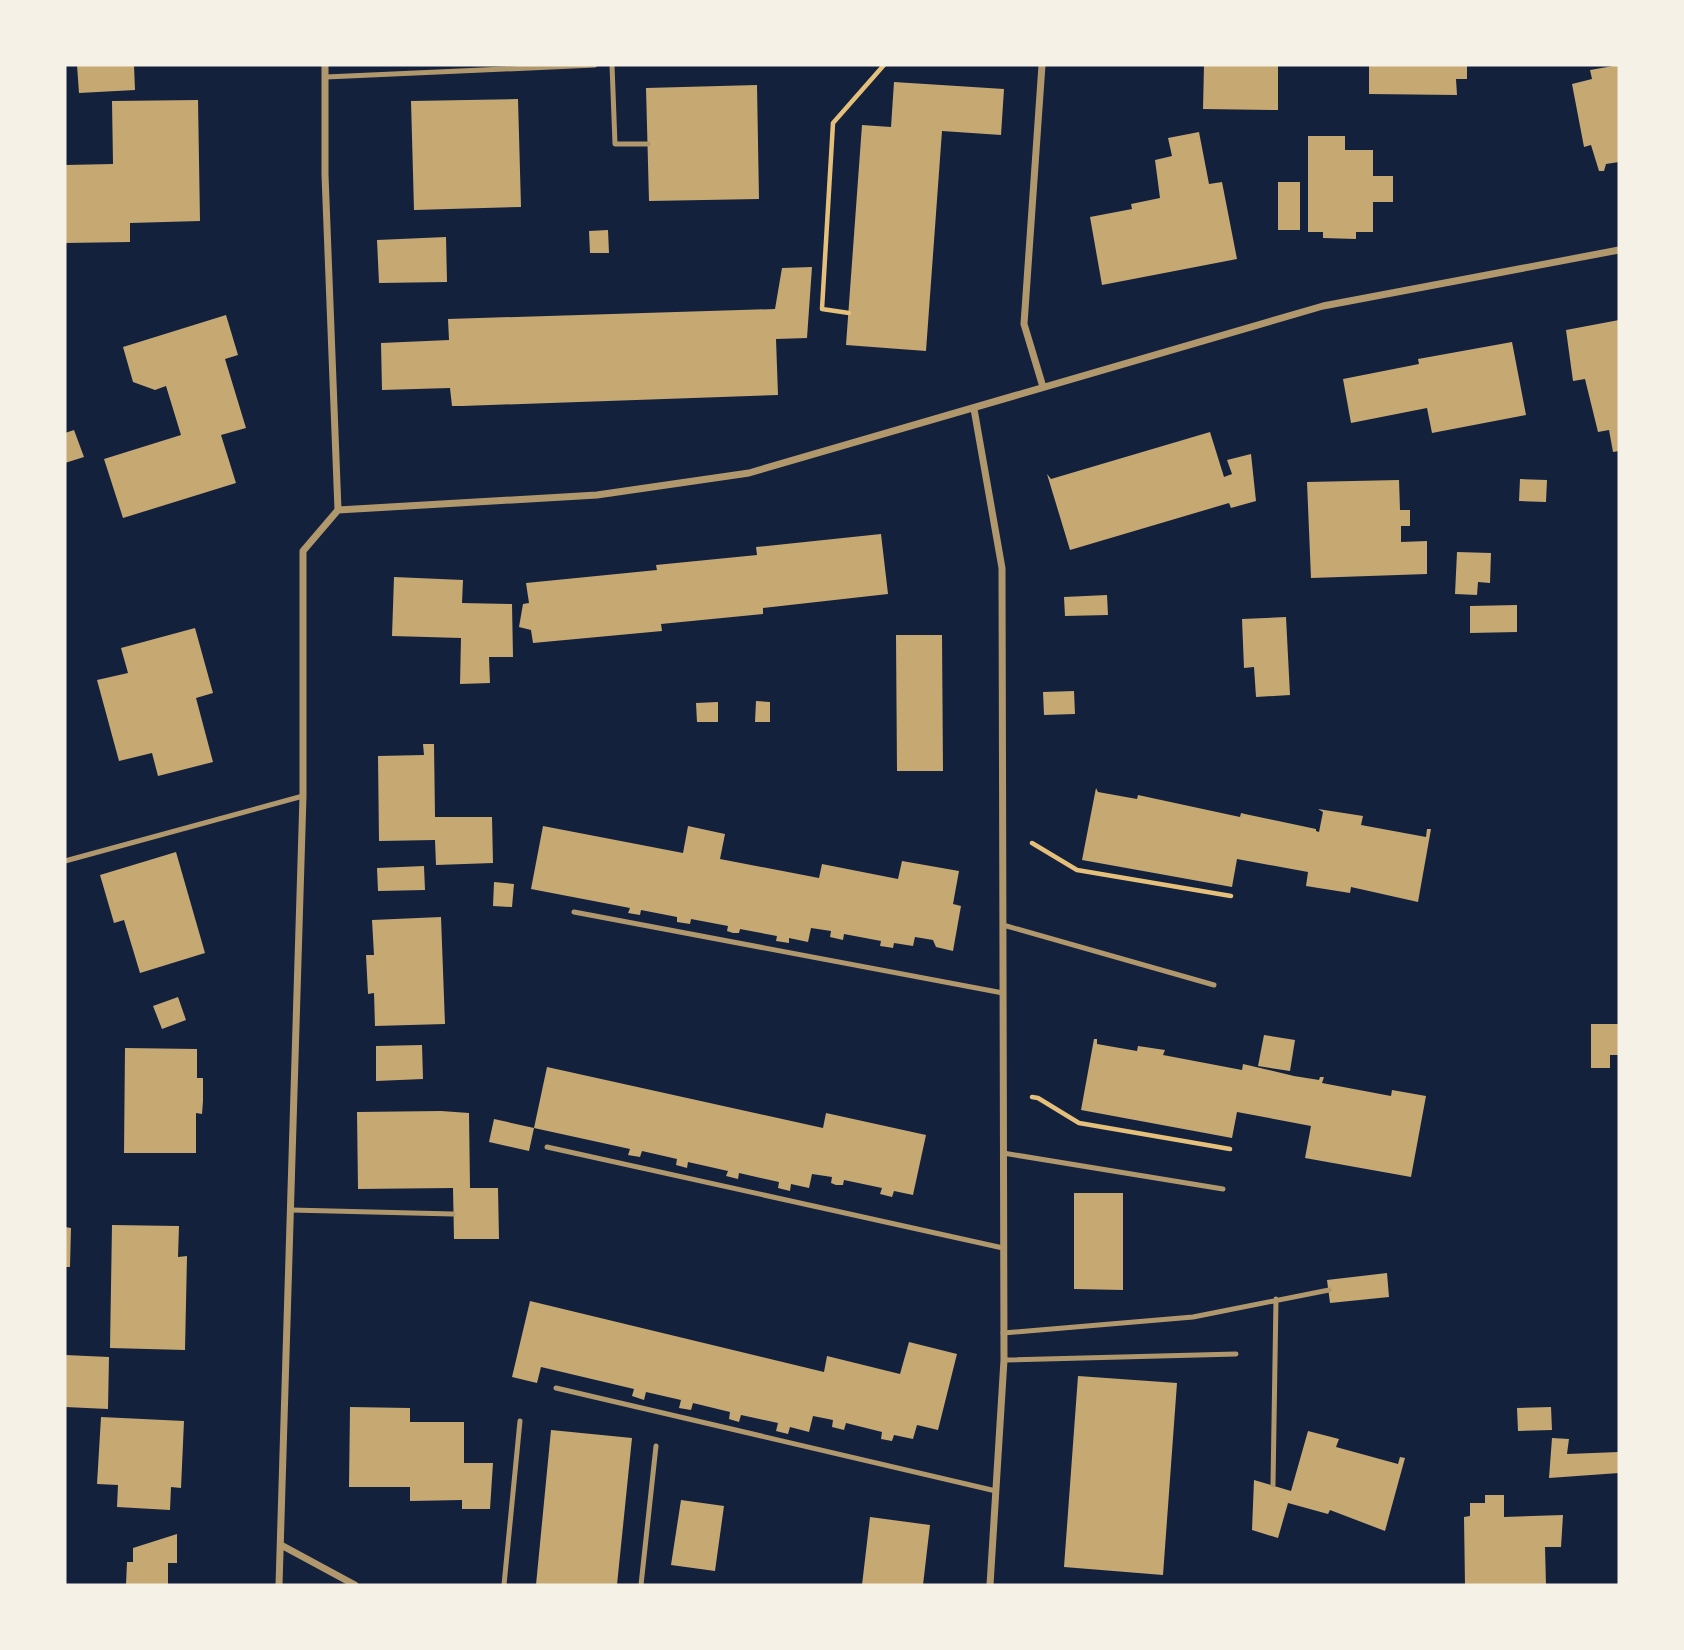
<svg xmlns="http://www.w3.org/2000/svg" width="1684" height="1650" font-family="'Fira Sans Condensed',sans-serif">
<rect width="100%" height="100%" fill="#14213d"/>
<path fill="#c6a872" d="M 77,65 L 134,65 L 135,90 L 79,93 Z
M 1204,65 L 1278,65 L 1278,110 L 1203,109 Z
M 1369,65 L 1467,65 L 1467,79 L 1456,79 L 1457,95 L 1369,94 Z
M 1619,65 L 1619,162 L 1606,164 L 1604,171 L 1599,171 L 1591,145 L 1584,147 L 1572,84 L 1592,79 L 1590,70 Z
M 894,82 L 1004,89 L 1001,135 L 942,131 L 926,351 L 846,345 L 862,125 L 891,127 Z
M 757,85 L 759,199 L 649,201 L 646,88 Z
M 518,99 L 521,207 L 414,210 L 411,101 Z
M 198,100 L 200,221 L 130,223 L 130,242 L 65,243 L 65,165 L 113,164 L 112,101 Z
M 1199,132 L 1209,184 L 1222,182 L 1237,259 L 1102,285 L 1090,217 L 1132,209 L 1131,204 L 1160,198 L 1155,160 L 1172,156 L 1168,138 Z
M 1308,136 L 1345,136 L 1345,150 L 1373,150 L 1373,176 L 1393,176 L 1393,202 L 1373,202 L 1373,232 L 1356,232 L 1356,239 L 1323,238 L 1323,232 L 1308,232 Z
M 1278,182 L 1300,182 L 1300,230 L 1278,230 Z
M 608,230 L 609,253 L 590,253 L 589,231 Z
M 446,237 L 447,282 L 379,283 L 377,240 Z
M 812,267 L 807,338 L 776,339 L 778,395 L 462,406 L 452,406 L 450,388 L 382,390 L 381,343 L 449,340 L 448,319 L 775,309 L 782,268 Z
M 226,315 L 238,355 L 225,359 L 246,428 L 221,435 L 236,483 L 123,518 L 104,459 L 181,435 L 166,386 L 155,390 L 133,382 L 123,347 Z
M 1619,320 L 1619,451 L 1613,452 L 1609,430 L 1598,432 L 1585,379 L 1573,381 L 1566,330 Z
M 1512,342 L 1526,415 L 1432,433 L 1427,408 L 1351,423 L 1343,379 L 1419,364 L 1418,359 Z
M 74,430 L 84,457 L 65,463 L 65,433 Z
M 1210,432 L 1224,477 L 1232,474 L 1227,460 L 1251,454 L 1256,501 L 1231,508 L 1229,503 L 1070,550 L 1047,474 L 1051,479 Z
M 1520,479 L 1547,480 L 1546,502 L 1519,501 Z
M 1399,480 L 1400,510 L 1410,510 L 1410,526 L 1401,526 L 1401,542 L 1427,541 L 1427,574 L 1311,578 L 1307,482 Z
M 881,534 L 888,594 L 763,608 L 763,614 L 661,624 L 662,631 L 533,643 L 531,630 L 519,627 L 523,604 L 529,603 L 526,583 L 657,570 L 656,565 L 757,555 L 756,547 Z
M 1457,552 L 1491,553 L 1490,583 L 1478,582 L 1477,595 L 1455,594 Z
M 394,577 L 463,580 L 462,603 L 512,604 L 513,657 L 489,657 L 490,683 L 460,684 L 461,638 L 392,636 Z
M 1107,595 L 1108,615 L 1065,616 L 1064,597 Z
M 1517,605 L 1517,632 L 1470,633 L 1470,606 Z
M 1286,617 L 1290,695 L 1256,697 L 1254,667 L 1244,668 L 1242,619 Z
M 195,628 L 213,693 L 196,698 L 213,762 L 158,776 L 152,753 L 119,761 L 97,680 L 128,673 L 121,648 Z
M 896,635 L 942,635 L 943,771 L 897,771 Z
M 1074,691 L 1075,714 L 1044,715 L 1043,692 Z
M 756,701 L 770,702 L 770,722 L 755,722 Z
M 718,702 L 718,722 L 697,722 L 696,703 Z
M 423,744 L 434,744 L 435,817 L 492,817 L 493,863 L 436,865 L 435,840 L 379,841 L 378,756 L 424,755 Z
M 1096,788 L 1098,792 L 1137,799 L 1138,795 L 1240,817 L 1241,813 L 1245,814 L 1316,829 L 1316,831 L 1319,832 L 1323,812 L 1318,809 L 1363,816 L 1361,825 L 1426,837 L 1427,829 L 1431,829 L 1418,902 L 1351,887 L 1350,893 L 1306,886 L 1308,872 L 1237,859 L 1232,887 L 1082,860 Z
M 543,826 L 683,853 L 688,826 L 725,834 L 720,859 L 819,878 L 822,864 L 898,879 L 902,861 L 959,871 L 953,904 L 961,906 L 953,951 L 936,947 L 933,940 L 915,937 L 913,946 L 894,943 L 893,948 L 887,947 L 880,946 L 881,941 L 844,934 L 843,940 L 830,937 L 831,931 L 811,928 L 808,942 L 789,938 L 789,943 L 776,941 L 777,936 L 740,929 L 739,933 L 733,933 L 727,931 L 728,926 L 691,919 L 690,924 L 677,922 L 677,917 L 641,910 L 640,915 L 628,913 L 630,908 L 531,889 Z
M 176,852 L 205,953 L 140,973 L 124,920 L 114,923 L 100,875 Z
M 424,866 L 425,890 L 378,891 L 377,868 Z
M 494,882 L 514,884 L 512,907 L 493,906 Z
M 441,917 L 445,1024 L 375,1026 L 374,993 L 368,994 L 366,955 L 374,955 L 372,920 Z
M 178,997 L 186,1020 L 162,1029 L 153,1006 Z
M 1591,1024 L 1619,1024 L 1619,1055 L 1610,1055 L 1610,1068 L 1591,1068 Z
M 1264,1035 L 1295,1040 L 1290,1071 L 1258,1066 Z
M 1094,1039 L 1097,1039 L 1097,1044 L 1137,1051 L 1138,1046 L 1165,1050 L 1163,1055 L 1242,1070 L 1243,1064 L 1294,1076 L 1319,1080 L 1320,1077 L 1324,1077 L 1322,1083 L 1391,1096 L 1392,1090 L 1426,1096 L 1411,1177 L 1305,1158 L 1311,1126 L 1237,1112 L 1232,1138 L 1081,1110 Z
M 422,1045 L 423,1079 L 376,1081 L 376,1046 Z
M 125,1048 L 197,1049 L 197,1078 L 203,1078 L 203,1101 L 202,1114 L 196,1113 L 196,1153 L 124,1153 Z
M 547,1067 L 823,1128 L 826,1113 L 926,1135 L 913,1195 L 894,1191 L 892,1197 L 880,1194 L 882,1188 L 844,1180 L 843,1185 L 836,1185 L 831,1183 L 832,1177 L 812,1174 L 809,1188 L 791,1184 L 790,1191 L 778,1188 L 779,1182 L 739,1173 L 738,1179 L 726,1176 L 728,1171 L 688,1162 L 687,1168 L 676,1165 L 677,1159 L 642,1151 L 640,1157 L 628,1155 L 630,1149 L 534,1128 L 529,1151 L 489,1142 L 494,1119 L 534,1128 Z
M 441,1111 L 469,1113 L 470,1188 L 498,1188 L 499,1239 L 454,1239 L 453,1188 L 358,1189 L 357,1112 Z
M 1074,1193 L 1123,1193 L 1123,1290 L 1074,1289 Z
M 112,1225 L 179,1226 L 178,1257 L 187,1256 L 185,1350 L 110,1348 Z
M 65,1227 L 71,1228 L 70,1267 L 65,1267 Z
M 1387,1273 L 1389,1297 L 1330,1303 L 1327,1280 Z
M 530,1301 L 824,1372 L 827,1356 L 900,1374 L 909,1342 L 957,1354 L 938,1430 L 917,1425 L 913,1439 L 894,1435 L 892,1441 L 881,1439 L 882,1432 L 846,1423 L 844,1430 L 832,1427 L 833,1420 L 813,1416 L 809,1432 L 790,1427 L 788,1434 L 776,1431 L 778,1423 L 741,1415 L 739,1422 L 729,1419 L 730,1412 L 693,1403 L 691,1410 L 679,1408 L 681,1400 L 646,1392 L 644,1400 L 632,1396 L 634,1389 L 541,1367 L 537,1383 L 512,1377 Z
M 65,1355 L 109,1357 L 108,1409 L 65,1407 Z
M 1078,1376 L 1177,1383 L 1163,1575 L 1064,1567 Z
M 350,1407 L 410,1408 L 410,1422 L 464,1422 L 464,1463 L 493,1463 L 490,1509 L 462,1509 L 462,1500 L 410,1501 L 410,1487 L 349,1487 Z
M 1551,1407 L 1552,1430 L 1518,1431 L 1517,1408 Z
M 101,1417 L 184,1421 L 181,1488 L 171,1487 L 170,1510 L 117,1507 L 118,1485 L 97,1484 Z
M 551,1430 L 632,1438 L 617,1585 L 536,1585 Z
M 1308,1431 L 1339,1439 L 1336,1447 L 1398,1464 L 1400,1457 L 1405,1458 L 1385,1531 L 1330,1510 L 1328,1514 L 1288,1503 L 1278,1538 L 1252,1530 L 1254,1480 L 1291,1491 Z
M 1552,1438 L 1569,1439 L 1567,1454 L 1619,1452 L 1619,1473 L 1549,1478 Z
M 1485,1495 L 1504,1495 L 1504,1517 L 1563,1515 L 1561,1547 L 1545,1547 L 1546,1585 L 1465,1585 L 1464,1517 L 1470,1516 L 1470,1503 L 1485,1503 Z
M 681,1500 L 724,1506 L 715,1571 L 671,1565 Z
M 870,1517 L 930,1525 L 923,1585 L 862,1585 Z
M 177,1534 L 177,1563 L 168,1563 L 168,1585 L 126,1585 L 127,1562 L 133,1562 L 133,1548 Z"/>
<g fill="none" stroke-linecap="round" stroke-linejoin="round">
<path stroke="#e5c07b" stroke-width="4.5" d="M 849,313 L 822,309 L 833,123 L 884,65
M 1032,843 L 1077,870 L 1231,896
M 1032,1097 L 1038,1098 L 1079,1123 L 1230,1149"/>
<path stroke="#b1986c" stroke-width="5" d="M 612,65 L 615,144 L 648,144
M 326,77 L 595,65
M 65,861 L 303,796
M 574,912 L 1003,993
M 1003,925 L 1214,985
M 547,1147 L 1003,1248
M 1003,1153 L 1223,1189
M 291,1210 L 453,1214
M 1003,1333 L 1193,1317 L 1329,1290
M 1004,1360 L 1236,1354
M 556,1388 L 996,1491
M 1273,1485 L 1276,1299
M 504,1585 L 520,1421
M 641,1585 L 656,1446"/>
<path stroke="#b1986c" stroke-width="7" d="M 1042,65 L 1024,324 L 1043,387
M 974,409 L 1002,568 L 1004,1360 L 990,1585
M 338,510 L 597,495 L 749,473 L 1323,306 L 1619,250
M 281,1545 L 355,1585
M 279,1585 L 303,796 L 303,551 L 338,510 L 325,175 L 325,65"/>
</g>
<rect width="1684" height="1650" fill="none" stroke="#f6f1e7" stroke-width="133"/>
</svg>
